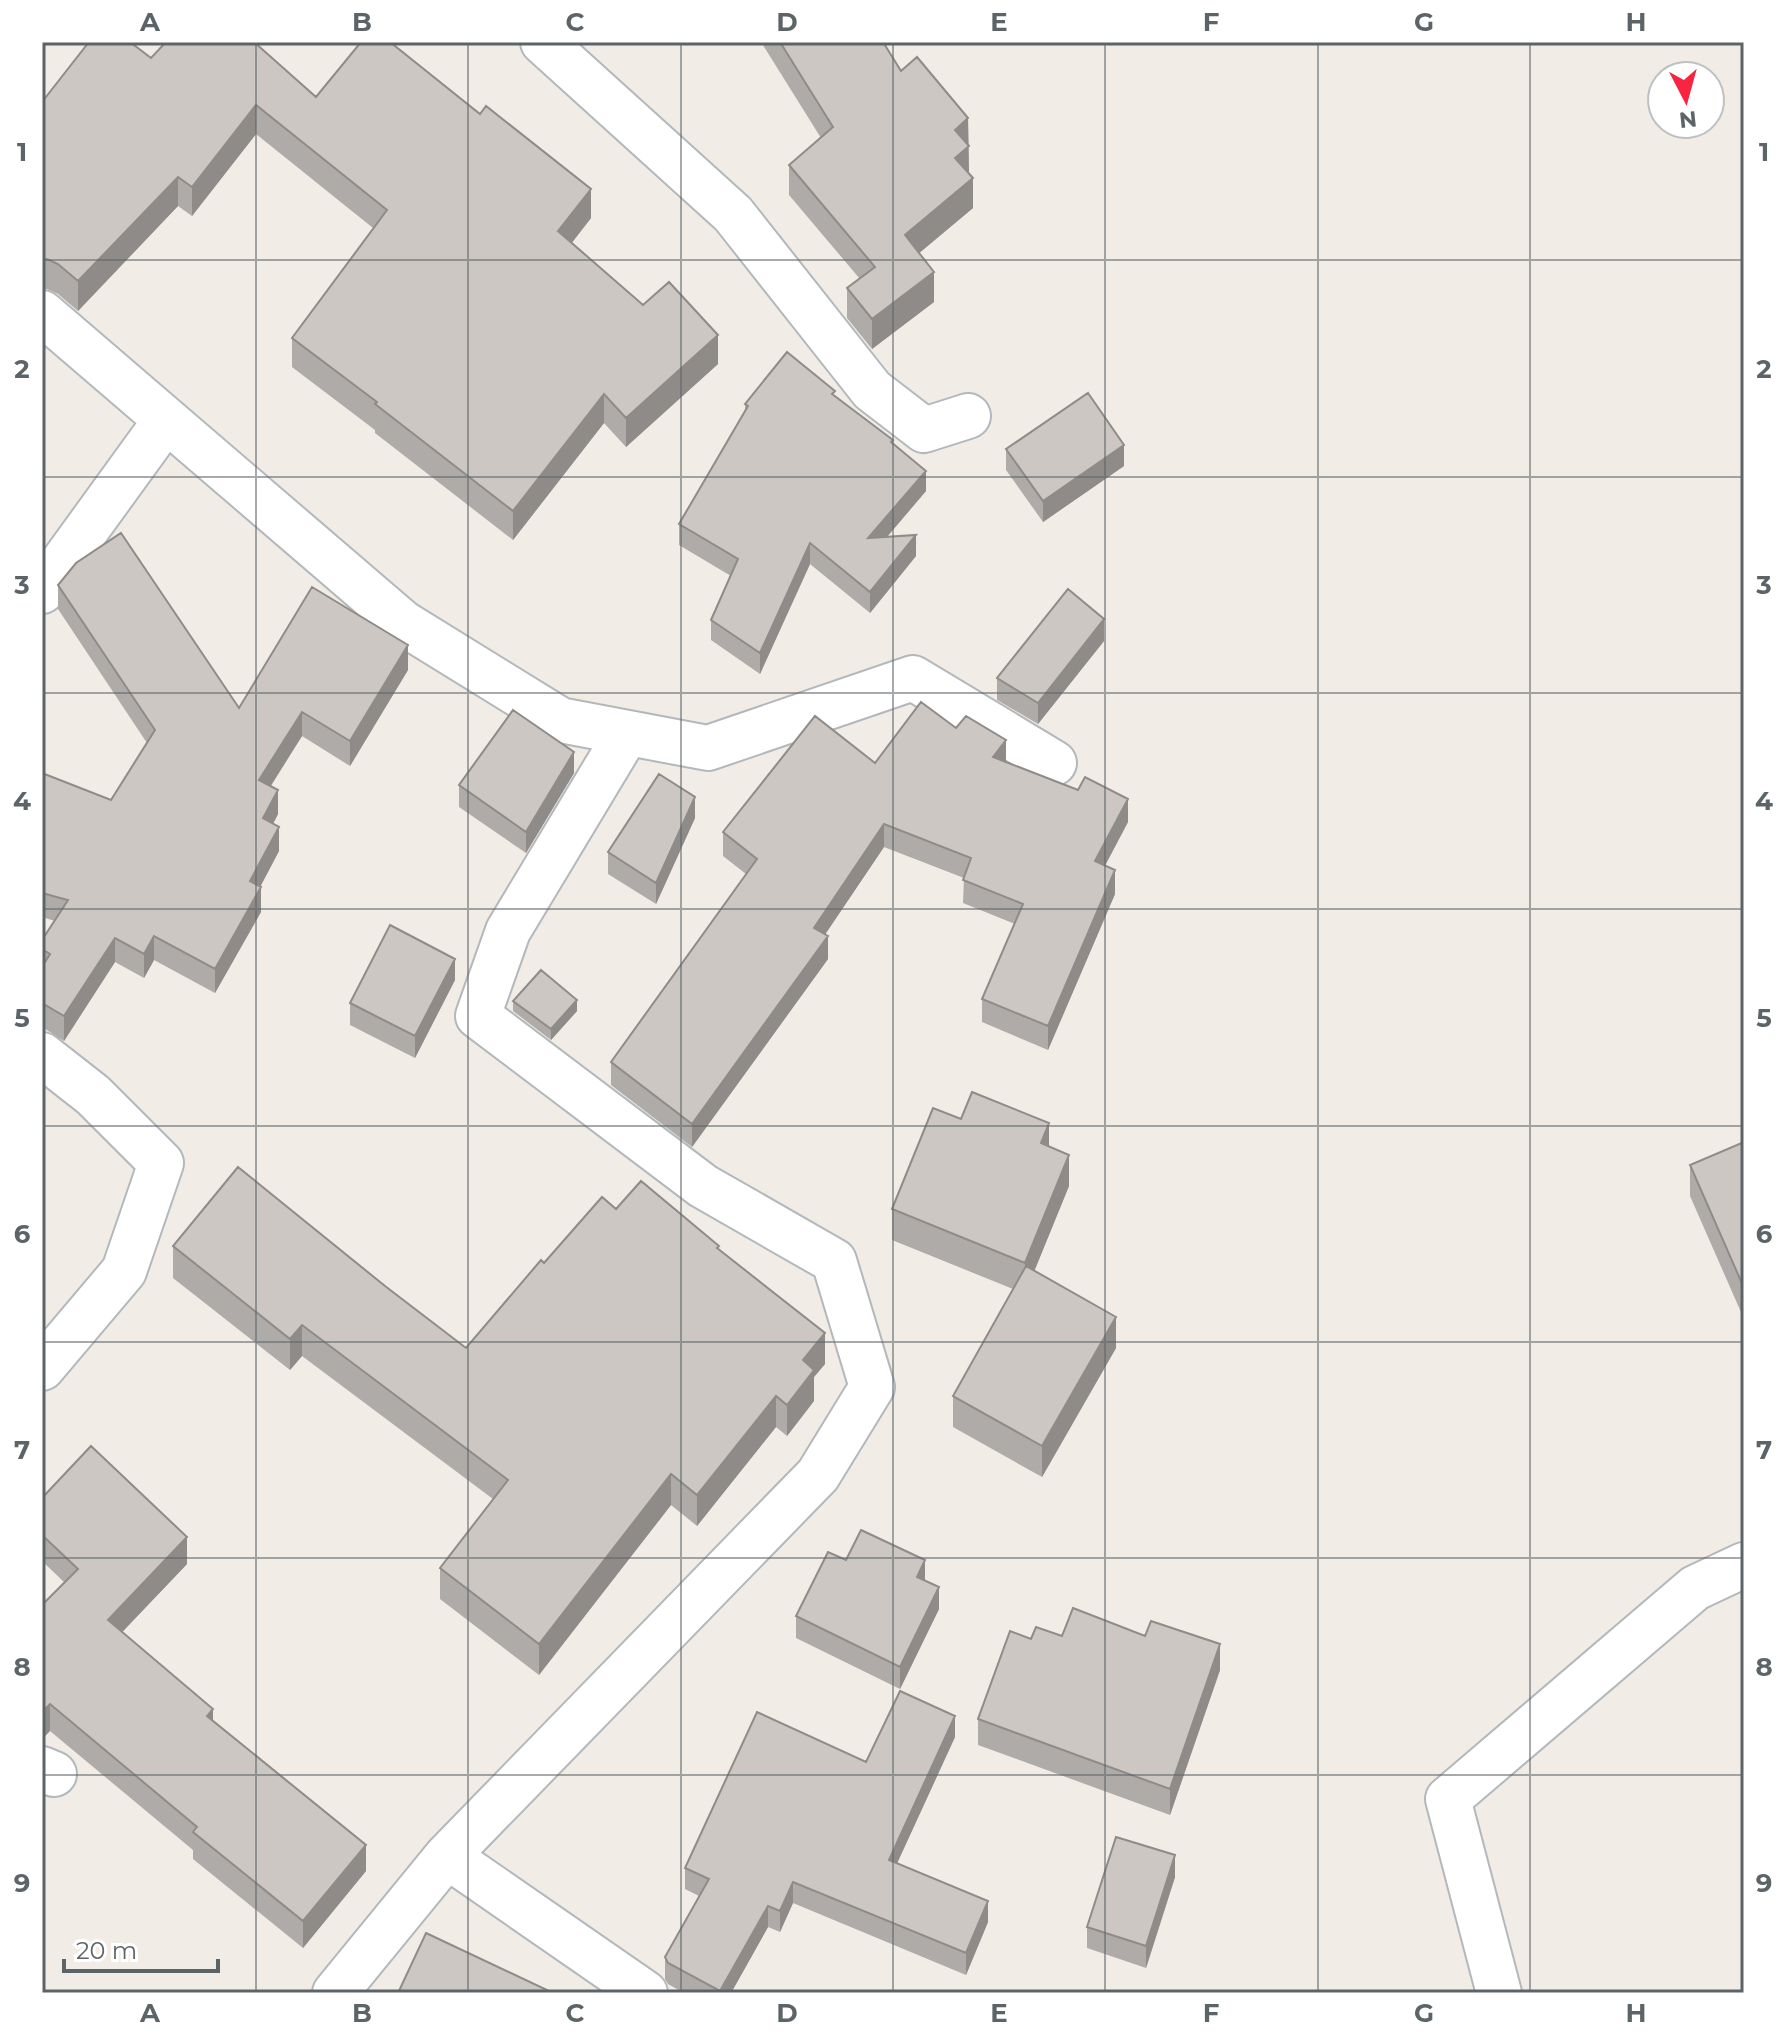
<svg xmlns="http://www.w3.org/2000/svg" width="1786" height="2035" font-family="Montserrat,sans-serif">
<rect width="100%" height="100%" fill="#f1ece6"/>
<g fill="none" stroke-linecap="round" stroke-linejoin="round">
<defs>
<path id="minor" d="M 543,42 L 733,214 L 872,390 L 924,430 L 968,416
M 42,313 L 403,623 L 560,720 L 708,748 L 913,678 L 1054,763
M 42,591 L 166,420
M 42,1055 L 93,1095 L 161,1163 L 124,1271 L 42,1368
M 42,1769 L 54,1774
M 447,1856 L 645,1993
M 335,1993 L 447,1856 L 818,1475 L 872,1387 L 834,1261 L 703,1186 L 478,1016 L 508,931 L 627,733
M 1499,1993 L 1448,1799 L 1695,1588 L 1744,1565"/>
</defs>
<use href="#minor" stroke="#b3b8bc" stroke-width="48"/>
<use href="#minor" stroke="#fff" stroke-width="44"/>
</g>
<path fill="#afaba8" d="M 761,42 L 883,42 L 901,71 L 968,118 L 969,173 L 973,208 L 919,253 L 934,302 L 872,349 L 847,318 L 847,288 L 860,279 L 789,195 L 789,165 L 821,138 Z
M 151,58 L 316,97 L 591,218 L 572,243 L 643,305 L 718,364 L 626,447 L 604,423 L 513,540 L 375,433 L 375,430 L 292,367 L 292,338 L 373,228 L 256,134 L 192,216 L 178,206 L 78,311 L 58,294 L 47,289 L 42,289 L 42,102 Z
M 835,395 L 893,443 L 926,491 L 887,537 L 916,556 L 870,613 L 810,564 L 760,674 L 711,640 L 711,620 L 731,576 L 679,545 L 679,524 L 745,411 L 745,404 Z
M 1006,449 L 1124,466 L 1043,522 L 1006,470 Z
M 58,585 L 239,708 L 408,670 L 350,766 L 302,736 L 271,786 L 278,814 L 273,824 L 279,851 L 260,887 L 261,912 L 215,993 L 154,960 L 144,978 L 115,962 L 64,1041 L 42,1027 L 42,940 L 55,921 L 42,917 L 42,773 L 111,800 L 147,743 L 58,609 Z
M 1104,641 L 1038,724 L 997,700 L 997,678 Z
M 956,728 L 1006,762 L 1128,822 L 1105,866 L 1115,894 L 1048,1050 L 982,1022 L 982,999 L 1015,924 L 963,903 L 964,878 L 884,847 L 825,934 L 828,959 L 692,1147 L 611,1085 L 611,1062 L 746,874 L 723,856 L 723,832 L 875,763 Z
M 574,773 L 526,853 L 459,807 L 459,785 Z
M 695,818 L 656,904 L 608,874 L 608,852 Z
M 455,980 L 415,1058 L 350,1025 L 350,1003 Z
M 513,1001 L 577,1011 L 551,1040 L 513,1011 Z
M 961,1119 L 1049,1147 L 1069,1186 L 1034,1271 L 1116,1348 L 1042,1477 L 953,1427 L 953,1396 L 1013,1289 L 892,1240 L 892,1209 Z
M 1744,1142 L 1744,1319 L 1690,1196 L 1690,1165 Z
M 616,1209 L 719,1249 L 825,1364 L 814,1377 L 814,1401 L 787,1436 L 776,1427 L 697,1526 L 671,1505 L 539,1675 L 440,1599 L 440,1568 L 493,1499 L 302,1356 L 290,1370 L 173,1278 L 173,1246 L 385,1286 L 466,1348 L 544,1263 Z
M 42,1498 L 187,1564 L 122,1632 L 366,1871 L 303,1948 L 193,1859 L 193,1850 L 50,1731 L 42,1739 L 64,1582 L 42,1561 Z
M 846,1560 L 925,1581 L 939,1609 L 900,1689 L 796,1638 L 796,1616 Z
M 1062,1636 L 1220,1670 L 1170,1815 L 978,1745 L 978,1719 L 1031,1639 Z
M 955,1737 L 897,1863 L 988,1922 L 966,1975 L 793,1903 L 780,1932 L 768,1927 L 731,1993 L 684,1993 L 668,1984 L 665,1979 L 665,1957 L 699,1896 L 685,1889 L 685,1868 L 866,1762 Z
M 1175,1877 L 1146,1968 L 1087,1948 L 1087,1927 Z"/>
<path fill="#8f8b88" d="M 256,105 L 256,134 L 192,216 L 192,187 Z
M 968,118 L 969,176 L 955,188 L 955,130 Z
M 178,177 L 178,206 L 78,311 L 78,281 Z
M 973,178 L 973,208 L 905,265 L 905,235 Z
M 591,189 L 591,218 L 558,260 L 558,231 Z
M 934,272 L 934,302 L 872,349 L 872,319 Z
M 718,335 L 718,364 L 626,447 L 626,418 Z
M 604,394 L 604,423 L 513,540 L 513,511 Z
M 1124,445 L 1124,466 L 1043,522 L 1043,501 Z
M 926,471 L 926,491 L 868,559 L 868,538 Z
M 916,535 L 916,556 L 870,613 L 870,592 Z
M 810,543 L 810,564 L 760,674 L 760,653 Z
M 1104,619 L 1104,641 L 1038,724 L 1038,703 Z
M 408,645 L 408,670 L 350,766 L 350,741 Z
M 302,712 L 302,736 L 259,804 L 259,780 Z
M 1006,740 L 1006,763 L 993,757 Z
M 574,752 L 574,773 L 526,853 L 526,832 Z
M 278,790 L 278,814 L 263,843 L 263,818 Z
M 695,797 L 695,818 L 656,904 L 656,883 Z
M 1128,799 L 1128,822 L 1095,884 L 1095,861 Z
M 884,824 L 884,847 L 814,951 L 814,928 Z
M 279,827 L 279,851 L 250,906 L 250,881 Z
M 1115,870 L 1115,894 L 1048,1050 L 1048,1026 Z
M 261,887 L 261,912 L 215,993 L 215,969 Z
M 154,936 L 154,960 L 144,978 L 144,954 Z
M 828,936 L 828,959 L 692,1147 L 692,1124 Z
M 115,938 L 115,962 L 64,1041 L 64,1016 Z
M 455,959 L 455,980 L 415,1058 L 415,1036 Z
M 577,1000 L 577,1011 L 551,1040 L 551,1029 Z
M 1049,1123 L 1049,1154 L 1041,1143 Z
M 1069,1155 L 1069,1186 L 1025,1294 L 1025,1263 Z
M 1116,1317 L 1116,1348 L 1042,1477 L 1042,1446 Z
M 302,1325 L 302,1356 L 290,1370 L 290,1339 Z
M 825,1333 L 825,1364 L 814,1377 L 814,1401 L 787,1436 L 787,1405 L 803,1360 Z
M 776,1396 L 776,1427 L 697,1526 L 697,1495 Z
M 671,1474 L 671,1505 L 539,1675 L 539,1644 Z
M 187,1537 L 187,1564 L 108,1647 L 108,1620 Z
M 925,1560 L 925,1582 L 917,1577 Z
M 939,1587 L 939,1609 L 900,1689 L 900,1667 Z
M 1220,1644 L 1220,1670 L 1170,1815 L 1170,1789 Z
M 50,1704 L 50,1731 L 42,1739 L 42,1712 Z
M 213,1709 L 213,1736 L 207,1716 Z
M 955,1716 L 955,1737 L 889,1881 L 889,1860 Z
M 366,1845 L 366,1871 L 303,1948 L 303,1921 Z
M 1175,1855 L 1175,1877 L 1146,1968 L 1146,1946 Z
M 793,1882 L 793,1903 L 780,1932 L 780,1911 Z
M 988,1901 L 988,1922 L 966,1975 L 966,1953 Z
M 768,1906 L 768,1927 L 731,1993 L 720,1993 Z"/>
<path fill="#ccc7c3" stroke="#8f8b88" stroke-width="2" d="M 89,42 L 130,42 L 151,58 L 166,42 L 254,42 L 316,97 L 361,42 L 390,42 L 480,114 L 486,106 L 591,189 L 558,231 L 643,305 L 669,282 L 718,335 L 626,418 L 604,394 L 513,511 L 375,404 L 377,402 L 292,338 L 387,210 L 256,105 L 192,187 L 178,177 L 78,281 L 58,264 L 47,259 L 42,260 L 42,102 Z
M 780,42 L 883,42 L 901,71 L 917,57 L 968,118 L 955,130 L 969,146 L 955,158 L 973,178 L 905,235 L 934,272 L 872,319 L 847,288 L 875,267 L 789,165 L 833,127 Z
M 787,352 L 835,391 L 832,394 L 893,440 L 891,442 L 926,471 L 868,538 L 916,535 L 870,592 L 810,543 L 760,653 L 711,620 L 738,559 L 679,524 L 748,406 L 745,404 Z
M 1088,393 L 1124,445 L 1043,501 L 1006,449 Z
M 121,533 L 239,708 L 312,587 L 408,645 L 350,741 L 302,712 L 259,780 L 278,790 L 263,818 L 279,827 L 250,881 L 261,887 L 215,969 L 154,936 L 144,954 L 115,938 L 64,1016 L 42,1003 L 42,967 L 50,954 L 42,949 L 42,940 L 68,900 L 42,893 L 42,773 L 111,800 L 155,730 L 58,585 L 76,563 Z
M 1068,589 L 1104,619 L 1038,703 L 997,678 Z
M 921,702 L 956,728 L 966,716 L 1006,740 L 993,757 L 1078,790 L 1085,777 L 1128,799 L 1095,861 L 1115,870 L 1048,1026 L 982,999 L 1023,904 L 963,880 L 971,858 L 884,824 L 814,928 L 828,936 L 692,1124 L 611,1062 L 757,859 L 723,832 L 815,716 L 875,763 Z
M 513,710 L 574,752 L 526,832 L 459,785 Z
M 659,774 L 695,797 L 656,883 L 608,852 Z
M 390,925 L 455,959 L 415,1036 L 350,1003 Z
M 541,970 L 577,1000 L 551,1029 L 513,1001 Z
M 972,1092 L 1049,1123 L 1041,1143 L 1069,1155 L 1025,1263 L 892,1209 L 933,1108 L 961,1119 Z
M 1744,1142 L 1744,1288 L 1690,1165 Z
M 238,1167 L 385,1286 L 466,1348 L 541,1260 L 544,1263 L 602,1197 L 616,1209 L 641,1181 L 719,1246 L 717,1248 L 825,1333 L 803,1360 L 814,1370 L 787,1405 L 776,1396 L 697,1495 L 671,1474 L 539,1644 L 440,1568 L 508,1480 L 302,1325 L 290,1339 L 173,1246 Z
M 1026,1266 L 1116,1317 L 1042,1446 L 953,1396 Z
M 91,1446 L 187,1537 L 108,1620 L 213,1709 L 207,1716 L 366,1845 L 303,1921 L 193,1832 L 197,1827 L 50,1704 L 42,1712 L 42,1605 L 78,1569 L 42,1535 L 42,1498 Z
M 861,1530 L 925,1560 L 917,1577 L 939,1587 L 900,1667 L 796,1616 L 828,1552 L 846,1560 Z
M 1073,1608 L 1145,1636 L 1151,1621 L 1220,1644 L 1170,1789 L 978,1719 L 1010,1631 L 1031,1639 L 1036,1627 L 1062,1636 Z
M 900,1691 L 955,1716 L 889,1860 L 988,1901 L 966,1953 L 793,1882 L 780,1911 L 768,1906 L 720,1991 L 668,1963 L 665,1957 L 709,1879 L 685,1868 L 757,1712 L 866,1762 Z
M 1116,1837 L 1175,1855 L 1146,1946 L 1087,1927 Z
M 426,1933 L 547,1990 L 546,1993 L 398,1993 Z"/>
<path fill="none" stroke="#5d6468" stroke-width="2" stroke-opacity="0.55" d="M 256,42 L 256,1993M 468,42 L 468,1993M 681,42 L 681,1993M 893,42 L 893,1993M 1105,42 L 1105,1993M 1318,42 L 1318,1993M 1530,42 L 1530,1993M 42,260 L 1744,260M 42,477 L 1744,477M 42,693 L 1744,693M 42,909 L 1744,909M 42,1126 L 1744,1126M 42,1342 L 1744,1342M 42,1558 L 1744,1558M 42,1775 L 1744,1775"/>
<rect width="1786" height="2035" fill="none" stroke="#ffffff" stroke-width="88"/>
<g transform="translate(1686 100) rotate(174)"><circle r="38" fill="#ffffff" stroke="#bec1c3" stroke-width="2"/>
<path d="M0-6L14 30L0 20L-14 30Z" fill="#f92440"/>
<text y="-12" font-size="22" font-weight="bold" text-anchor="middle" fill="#5d6468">N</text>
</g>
<path d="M64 1959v12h154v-12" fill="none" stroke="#5d6468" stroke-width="4"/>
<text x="76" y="1959" font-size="24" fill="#5d6468" stroke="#ffffff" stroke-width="6" paint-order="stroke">20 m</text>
<rect x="44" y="44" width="1698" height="1947" fill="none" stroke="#5d6468" stroke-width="3"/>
<g font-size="26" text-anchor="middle" font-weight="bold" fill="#5d6468">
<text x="150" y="31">A</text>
<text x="362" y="31">B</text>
<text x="575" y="31">C</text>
<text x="787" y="31">D</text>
<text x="999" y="31">E</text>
<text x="1211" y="31">F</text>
<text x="1424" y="31">G</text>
<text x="1636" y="31">H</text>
<text x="22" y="161">1</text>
<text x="1764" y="161">1</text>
<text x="22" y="378">2</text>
<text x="1764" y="378">2</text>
<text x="22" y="594">3</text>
<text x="1764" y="594">3</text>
<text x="22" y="810">4</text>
<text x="1764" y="810">4</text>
<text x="22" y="1027">5</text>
<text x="1764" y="1027">5</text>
<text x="22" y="1243">6</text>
<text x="1764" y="1243">6</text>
<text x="22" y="1459">7</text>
<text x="1764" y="1459">7</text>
<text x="22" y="1676">8</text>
<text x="1764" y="1676">8</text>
<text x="22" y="1892">9</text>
<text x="1764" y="1892">9</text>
<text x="150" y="2022">A</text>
<text x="362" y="2022">B</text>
<text x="575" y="2022">C</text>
<text x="787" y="2022">D</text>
<text x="999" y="2022">E</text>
<text x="1211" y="2022">F</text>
<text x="1424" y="2022">G</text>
<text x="1636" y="2022">H</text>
</g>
</svg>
